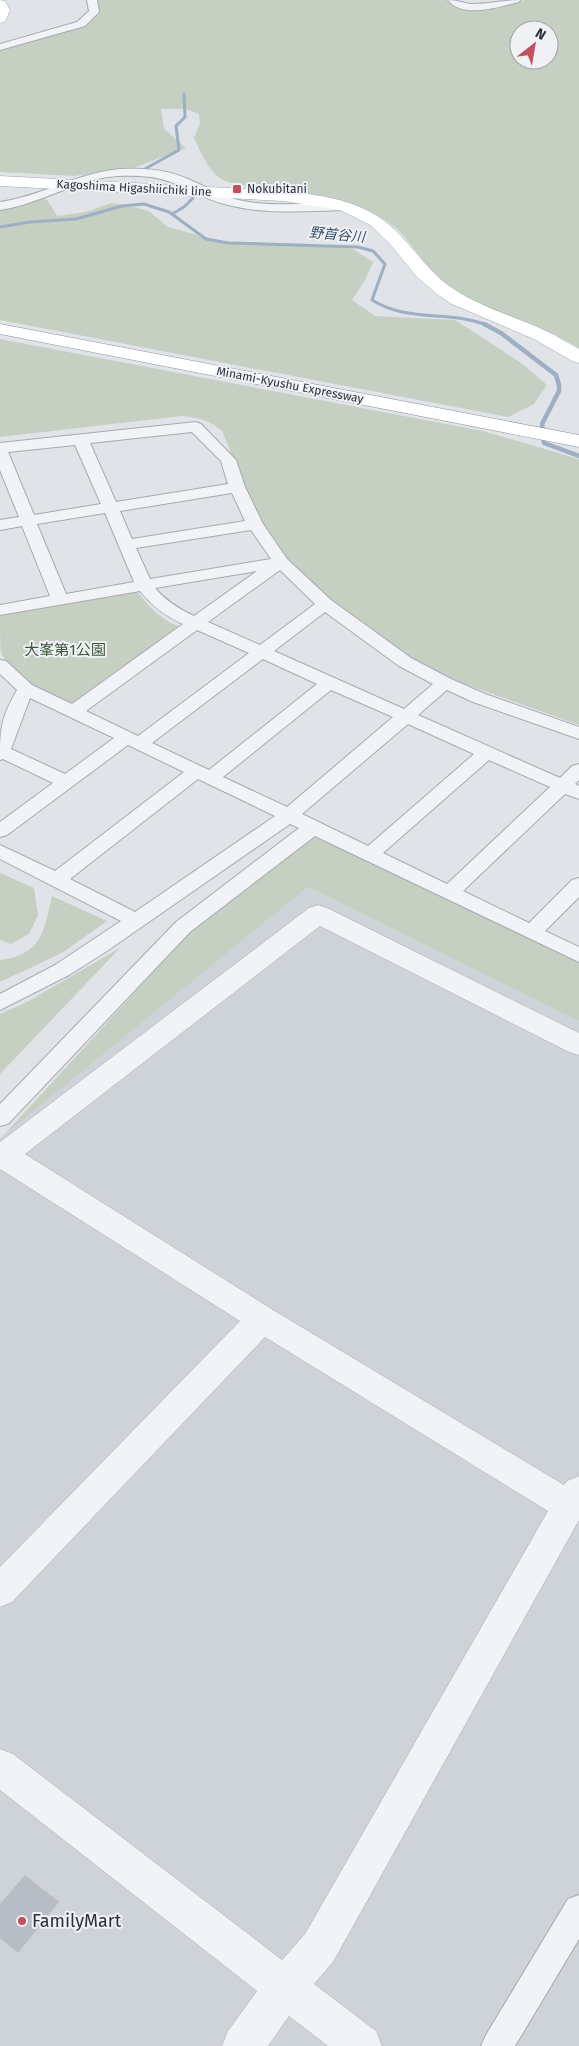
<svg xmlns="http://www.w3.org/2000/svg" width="579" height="2046" font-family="'Fira Sans','Noto Sans JP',sans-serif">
<rect width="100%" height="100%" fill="#e0e3e7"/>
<path fill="#ced2d9" d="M 308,887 L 579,1021 L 579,2046 L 0,2046 L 0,1138 Z"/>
<path fill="#c5d0c2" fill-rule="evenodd" d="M 91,0 L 449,0 L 450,3 C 476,15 500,2 527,0 C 544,0 562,0 579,0 L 579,348 L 556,335 L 476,303 L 444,283 L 419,259 L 420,256 C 413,248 406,237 398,230 C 360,196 310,193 263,190 L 264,188 C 217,183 214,181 194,138 L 200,123 L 199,114 L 185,109 L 161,109 L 164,129 L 186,148 L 131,169 L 74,176 L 0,172 L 0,45 L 57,29 L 85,18 ZM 519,30 L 549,30 L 549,60 L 519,60 Z
M 35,193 L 48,201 L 57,216 L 86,212 L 111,203 L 138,208 L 150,212 L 168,227 L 219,241 L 310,244 L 353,249 L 373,262 L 365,280 L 352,300 L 375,316 L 455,320 L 520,362 L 547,385 L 534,404 L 508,417 L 0,320 L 0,204 Z
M 0,339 L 483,431 L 579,459 L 579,725 L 451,679 L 404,654 L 342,610 L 288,561 L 258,517 L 222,431 C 210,420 199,418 182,416 L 0,437 Z
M 137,591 C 149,607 160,619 180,627 L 75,703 C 53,707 9,674 1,652 C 0,641 0,625 0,613 Z
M 320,836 L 579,962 L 579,1021 L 308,887 L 4,1135 L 201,920 L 312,837 Z
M 0,873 L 34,888 L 38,915 L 29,934 L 11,944 L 0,940 Z
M 52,896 L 107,921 L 62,953 L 0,982 L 0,960 C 42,955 44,931 52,896 Z
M 120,948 L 0,1074 L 0,1014 L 27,1002 Z"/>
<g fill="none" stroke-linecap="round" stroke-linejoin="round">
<path stroke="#9eafc4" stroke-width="3" d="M 143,170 L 179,150 L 176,126 L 185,117 L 184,94
M 172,214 L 184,207 L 193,198
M 0,227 L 30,222 L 76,219 L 122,206 L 144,204 L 169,212 L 206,239 L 228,243 L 358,247 L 373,251 L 385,264 L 372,300 C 409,323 448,310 487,325"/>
<path stroke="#9eafc4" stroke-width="4.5" d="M 484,324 L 501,333 L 556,375 L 559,385 L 559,391 L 542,424 L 544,443 L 579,456"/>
</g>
<path fill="#b8bcc4" d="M 25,1875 L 59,1902 L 18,1953 L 0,1938 L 0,1904 Z"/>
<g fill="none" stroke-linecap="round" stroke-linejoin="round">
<defs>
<path id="minor" d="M 87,0 L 97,0 L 99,12 L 85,26 L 0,50 L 0,44 L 77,22 L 89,11 Z
M 448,0 C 457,0 463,3 471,4 C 488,4 504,0 520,0 L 519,2 C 498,7 463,19 448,0 Z
M 120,169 C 143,168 166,169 188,179 C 203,185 217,194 234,199 C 269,208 309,203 345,202 L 351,206 L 345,210 C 305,211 264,215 224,204 C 192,195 175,177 139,176 C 123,175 105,176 90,181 C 59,190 32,205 0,210 L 0,202 C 42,196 77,173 120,169 Z
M 196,422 L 201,424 L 236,460 L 245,487 L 263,524 L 287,559 L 331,600 L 411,658 L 451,679 L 485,694 L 579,727 L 579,739 L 473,702 L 447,690 L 418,715 L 560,778 L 572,766 L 579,764 L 579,780 L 575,784 L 579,786 L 579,799 L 565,794 L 463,891 L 529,923 L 572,880 L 579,878 L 579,897 L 545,931 L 579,947 L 579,962 L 315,836 L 190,932 L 8,1124 L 0,1126 L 0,1104 L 176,922 L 299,828 L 290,824 L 107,951 L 69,975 L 0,1010 L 0,994 L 55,965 L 121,921 L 0,859 L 0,845 L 55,871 L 184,772 L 128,745 L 7,835 L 0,837 L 0,822 L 53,783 L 3,759 L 0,760 C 0,728 1,718 17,690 L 0,674 L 0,660 L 6,661 L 32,685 L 72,704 L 183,624 C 165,616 152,606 140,591 L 0,615 L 0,605 L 50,596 L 22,526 L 0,530 L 0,520 L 19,517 L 0,470 L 0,443 ZM 192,432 L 221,461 L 228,484 L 116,502 L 90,443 ZM 75,445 L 101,504 L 34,515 L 8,452 ZM 232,493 L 245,521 L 132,539 L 120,511 ZM 105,513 L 134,582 L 66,594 L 37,524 ZM 251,530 L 271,559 L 150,579 L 136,548 ZM 280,570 L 315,604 L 260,645 L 208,622 ZM 257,571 L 194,616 C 179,609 166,601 155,588 ZM 325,612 L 399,666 L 433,684 L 404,709 L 274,651 ZM 197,630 L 249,653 L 138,736 L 86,711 ZM 263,659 L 317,684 L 209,770 L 152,743 ZM 331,690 L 393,717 L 287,807 L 223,777 ZM 30,698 L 114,738 L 65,774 L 11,749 ZM 408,724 L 474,754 L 368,846 L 302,814 ZM 489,760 L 550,787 L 447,884 L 383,853 ZM 198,779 L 275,816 L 135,912 L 70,879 Z
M 579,1895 L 579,1939 L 515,2046 L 481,2046 L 486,2035 L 568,1899 Z"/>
<path id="tertiary" d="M 318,905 L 327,908 L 579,1033 L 579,1055 L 569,1052 L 320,926 L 25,1154 L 273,1310 L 564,1485 L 567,1481 L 579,1476 L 579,1520 L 333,1962 L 314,1984 L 376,2031 L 382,2046 L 328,2046 L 289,2016 L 268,2046 L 222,2046 L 228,2031 L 257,1991 L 0,1790 L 0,1749 L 13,1754 L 282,1960 L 305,1934 L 548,1511 L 265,1337 L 12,1602 L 0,1607 L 0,1567 L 240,1321 L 0,1169 L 0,1142 L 309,908 Z"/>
<path id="primary" d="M 0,0 L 5,1 L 10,10 L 5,22 L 0,23 Z
M 0,176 L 283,191 C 328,196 369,201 401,236 C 419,255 433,276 455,290 C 483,308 516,317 546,331 C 557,336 568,343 579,349 L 579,363 L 572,361 L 534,339 L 452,304 L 438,295 L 417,277 L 389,243 L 370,225 L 340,210 L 283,201 L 0,186 Z"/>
<path id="motorway" d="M 0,324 L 579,435 L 579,447 L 0,334 Z"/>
</defs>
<use href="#minor" stroke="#a6aab1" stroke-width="2"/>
<use href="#tertiary" stroke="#a6aab1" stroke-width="1"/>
<use href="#primary" stroke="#a0a7b2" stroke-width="1"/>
<use href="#motorway" stroke="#89909d" stroke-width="1"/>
<use href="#minor" fill="#f2f3f6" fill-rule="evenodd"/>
<use href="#tertiary" fill="#f2f3f6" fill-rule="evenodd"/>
<use href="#primary" fill="#fff" fill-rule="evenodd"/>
<use href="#motorway" fill="#fff" fill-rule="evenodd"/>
</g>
<g fill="#c1515d" stroke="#eff1f5" stroke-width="2">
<rect x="232" y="184" width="10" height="10" rx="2.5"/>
<circle cx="22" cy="1921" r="5"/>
</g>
<g text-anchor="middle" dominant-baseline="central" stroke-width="4" stroke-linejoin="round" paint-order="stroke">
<g font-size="12" fill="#2a303d" stroke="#eff1f5">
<text transform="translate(134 188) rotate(3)">Kagoshima Higashiichiki line</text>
<text transform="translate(290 385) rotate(11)">Minami-Kyushu Expressway</text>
</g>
<g font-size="12" fill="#2a303d" stroke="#eff1f5" text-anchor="start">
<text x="247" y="189">Nokubitani</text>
</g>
<g font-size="14" font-style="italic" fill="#384e6d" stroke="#eff1f5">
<text transform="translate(337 235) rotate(5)">野首谷川</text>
</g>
<g font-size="15" fill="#3d5739" stroke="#eff1f5">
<text x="65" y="650">大峯第1公園</text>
</g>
<g font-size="18" fill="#2a303d" stroke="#eff1f5" text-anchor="start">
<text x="32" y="1921">FamilyMart</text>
</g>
</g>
<g transform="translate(534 45) rotate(31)"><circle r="24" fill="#eff1f5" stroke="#a0a4ab"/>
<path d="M0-4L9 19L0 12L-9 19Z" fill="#c1515d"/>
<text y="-8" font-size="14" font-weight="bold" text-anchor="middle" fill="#2a303d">N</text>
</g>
</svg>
